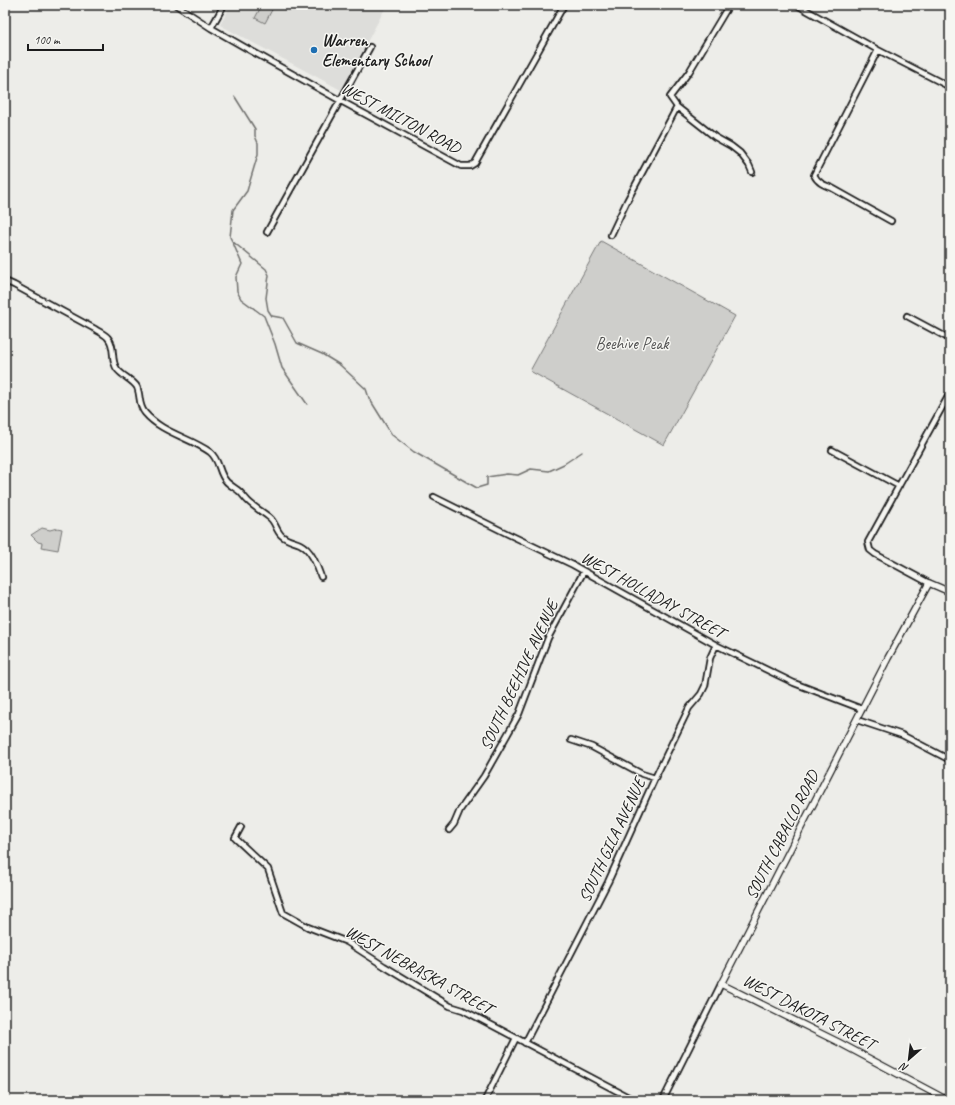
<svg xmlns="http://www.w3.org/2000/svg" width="955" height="1105" font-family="Caveat,sans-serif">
<rect width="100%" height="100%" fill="#edede9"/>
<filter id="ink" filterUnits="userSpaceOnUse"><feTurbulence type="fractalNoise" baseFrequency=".025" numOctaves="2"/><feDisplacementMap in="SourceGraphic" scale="8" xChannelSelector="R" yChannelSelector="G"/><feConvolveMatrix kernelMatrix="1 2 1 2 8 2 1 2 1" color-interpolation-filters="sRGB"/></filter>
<g filter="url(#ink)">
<path fill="#ddddda" d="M 231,5 L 387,5 L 341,90 L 220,25 Z"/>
<path fill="#cececb" stroke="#757574" d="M 262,5 L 274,6 L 265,23 L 255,18 Z
M 601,241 L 735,316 L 664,445 L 530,371 Z
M 42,528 L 50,530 L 57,528 L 62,529 L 58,550 L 41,547 L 42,543 L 38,542 L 31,535 Z"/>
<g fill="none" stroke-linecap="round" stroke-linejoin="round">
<path stroke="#6f6f6d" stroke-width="1.5" d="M 235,97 L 255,129 L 255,136 L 258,143 L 258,154 L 247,191 L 233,210 L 230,237 L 232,241 L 266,269 L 269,275 L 266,298 L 268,310 L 272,316 L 283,318 L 297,343 L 322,354 L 340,365 L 366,389 L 369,398 L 392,435 L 414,452 L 477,488 L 487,485 L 487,477 L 507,474 L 518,475 L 531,469 L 549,471 L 564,464 L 582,452
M 233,243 L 242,264 L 236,277 L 237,291 L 241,299 L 264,316 L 275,344 L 282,368 L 307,404"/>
<defs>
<path id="minor" d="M 176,5 L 211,28 L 246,48 L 341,101 L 461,166 L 470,166 L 475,163 L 564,5
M 797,5 L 878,50 L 950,87
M 211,28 L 224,5
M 878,50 L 814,175 C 818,183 824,185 832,188 L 891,221
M 677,107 L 715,137 L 731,146 L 740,153 L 749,165 L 752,172
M 267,232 L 370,47
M 611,235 L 627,201 L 677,107 L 670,97 L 689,72 L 729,5
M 5,281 L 14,285 L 95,329 C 99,332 105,334 108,338 C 116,347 110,360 117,369 C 122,376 133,380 137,387 C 141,396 138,405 145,413 C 162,433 189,437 210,452 C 220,460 218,472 226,481 C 229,485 236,488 240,492 C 243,495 245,498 248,501 C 255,508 263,512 270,518 C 275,522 276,530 281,535 C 287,541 294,541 300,544 C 312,550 317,566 321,577
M 907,316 L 950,339
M 832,450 L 899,486
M 434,497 L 508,534 L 573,565 L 716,645 L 794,683 L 862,709
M 929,583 L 875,554 L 870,550 L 868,542 L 950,393
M 857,720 L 902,735 L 950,760
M 571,740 L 592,747 L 642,774 L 655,778
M 241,827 L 235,838 L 268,869 L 283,913 L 308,927 L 347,942 L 384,966 L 450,1006 L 463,1010 L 634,1100
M 449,830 L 454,824 L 460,810 L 484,776 L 519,714 L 548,638 L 584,571
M 525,1043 L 608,882 L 655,778 L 689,708 L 701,694 L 705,686 L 710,658 L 716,645
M 485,1100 L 516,1038
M 663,1100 L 721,984"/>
<path id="tertiary" d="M 947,1100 L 838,1042 L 721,984 L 888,658 L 929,583 L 950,592"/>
</defs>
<use href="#minor" stroke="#1c1c1c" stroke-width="8"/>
<use href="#tertiary" stroke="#1c1c1c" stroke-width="8"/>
<use href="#minor" stroke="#f6f6f2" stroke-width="4.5"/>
<use href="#tertiary" stroke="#f6f6f2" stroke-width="5.5"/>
</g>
</g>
<circle fill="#1f6fb2" stroke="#f6f6f2" stroke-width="1.5" cx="314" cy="50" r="4"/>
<g text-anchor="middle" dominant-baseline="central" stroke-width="3" stroke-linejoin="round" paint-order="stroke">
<g font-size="17" font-weight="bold" fill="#1c1c1c" stroke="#f6f6f2" text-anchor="start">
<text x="322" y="40">Warren<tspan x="322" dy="20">Elementary School</tspan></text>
</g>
<g font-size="17" fill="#1c1c1c" stroke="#f6f6f2">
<text transform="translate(401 118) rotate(28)">WEST MILTON ROAD</text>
<text transform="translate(653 595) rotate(29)">WEST HOLLADAY STREET</text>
<text transform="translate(519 675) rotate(-65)">SOUTH BEEHIVE AVENUE</text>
<text transform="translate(782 835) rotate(-63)">SOUTH CABALLO ROAD</text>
<text transform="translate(612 840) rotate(-65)">SOUTH GILA AVENUE</text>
<text transform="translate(419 970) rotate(29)">WEST NEBRASKA STREET</text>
<text transform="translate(809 1012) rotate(27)">WEST DAKOTA STREET</text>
</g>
<g font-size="17" fill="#515151" stroke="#f6f6f2">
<text x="632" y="343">Beehive Peak</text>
</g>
</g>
<rect width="955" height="1105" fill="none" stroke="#f6f6f2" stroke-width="20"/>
<rect x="10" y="10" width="935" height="1085" fill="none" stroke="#1c1c1c" stroke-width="1.5" filter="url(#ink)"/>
<g transform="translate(909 1059) rotate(208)" stroke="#f6f6f2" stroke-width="3" paint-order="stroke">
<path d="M0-3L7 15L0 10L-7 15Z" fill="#1c1c1c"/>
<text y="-6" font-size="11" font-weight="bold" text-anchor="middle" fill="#1c1c1c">N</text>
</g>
<path d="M28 44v6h75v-6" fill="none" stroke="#1c1c1c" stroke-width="2"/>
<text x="34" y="44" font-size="12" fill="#1c1c1c" stroke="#f6f6f2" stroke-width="3" paint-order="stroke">100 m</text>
</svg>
